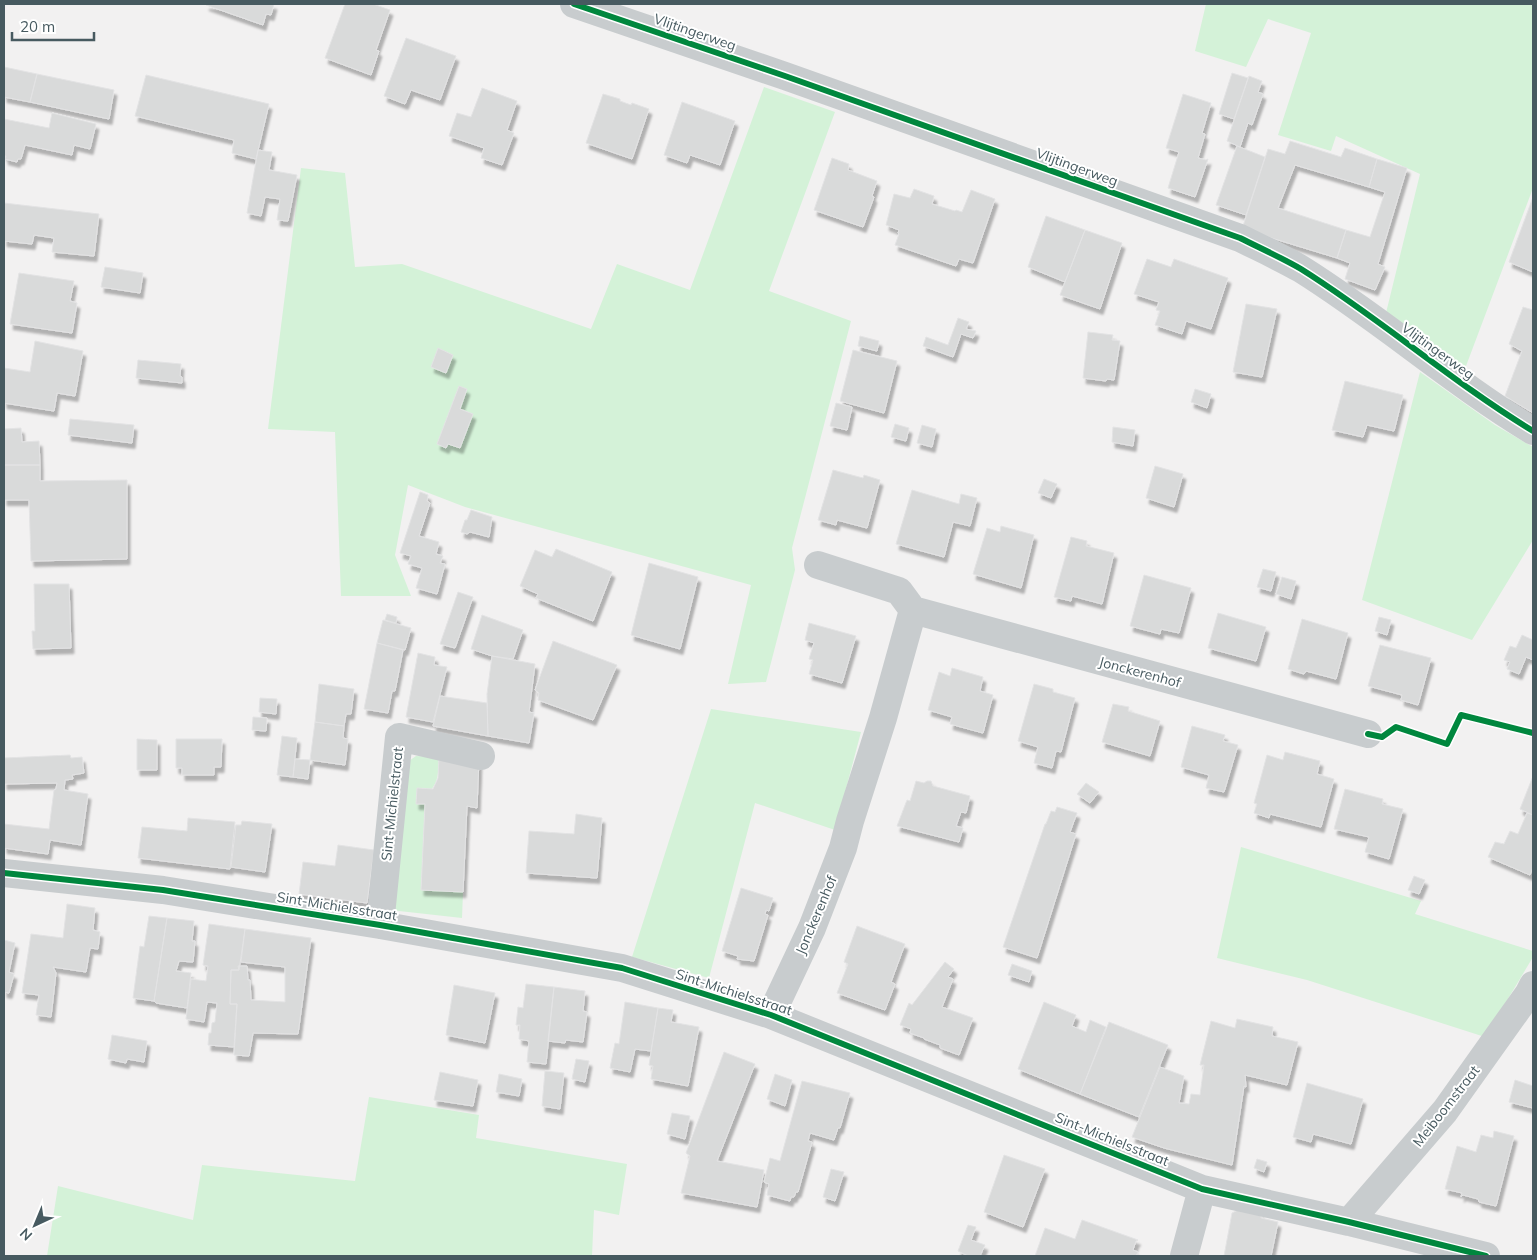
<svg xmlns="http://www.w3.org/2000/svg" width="1537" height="1260" font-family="Mulish,sans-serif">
<defs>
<filter id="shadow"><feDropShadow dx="3" dy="5.5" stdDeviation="1" flood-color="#0004"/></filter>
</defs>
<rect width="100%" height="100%" fill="#f2f1f1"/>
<path fill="#d4f2d8" d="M 1206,4 L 1533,4 L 1533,188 L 1463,374 L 1386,313 L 1420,174 L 1336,136 L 1331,151 L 1278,135 L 1311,33 L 1268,19 L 1246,67 L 1195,51 Z
M 764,87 L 835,112 L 769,291 L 851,321 L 792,548 L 795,570 L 766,682 L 728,684 L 751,585 L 465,507 L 408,485 L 395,555 L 411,596 L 341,596 L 335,432 L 268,429 L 301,168 L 345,173 L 355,267 L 402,264 L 591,329 L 617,264 L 690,290 Z
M 1420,372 L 1495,425 L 1533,447 L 1533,540 L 1472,640 L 1362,600 Z
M 711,709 L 861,732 L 835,830 L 755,803 L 709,978 L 632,957 Z
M 416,756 L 439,757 C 438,784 437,786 416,804 L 425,804 L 421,890 L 463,892 L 462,918 L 390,910 L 402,766 Z
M 1241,847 L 1421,901 L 1415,914 L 1533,951 L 1533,957 L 1485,1037 L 1307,980 L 1217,958 Z
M 369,1097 L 479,1115 L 476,1138 L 627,1164 L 619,1215 L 594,1210 L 592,1256 L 47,1256 L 58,1186 L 193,1220 L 202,1165 L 355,1181 Z"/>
<path fill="#d9dada" stroke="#e3e3e4" filter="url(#shadow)" d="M 206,4 L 274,4 L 271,15 L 266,14 L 263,25 L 206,5 Z
M 345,4 L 373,4 L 390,10 L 376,50 L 379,51 L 371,75 L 325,58 Z
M 406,38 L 456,56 L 440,100 L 411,90 L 405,104 L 384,96 Z
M 4,67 L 37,74 L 30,102 L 4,97 Z
M 1232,73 L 1248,78 L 1234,119 L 1219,114 Z
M 37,74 L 114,90 L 109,119 L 30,102 Z
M 146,75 L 269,104 L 256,159 L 232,153 L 234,140 L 135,116 Z
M 1249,76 L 1262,81 L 1258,92 L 1263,94 L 1252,125 L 1248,123 L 1240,147 L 1227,141 Z
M 482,88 L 517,101 L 507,130 L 514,133 L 502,165 L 481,158 L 484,148 L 449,136 L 457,113 L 471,117 Z
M 603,94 L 620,99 L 620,101 L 631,105 L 632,103 L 649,109 L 632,159 L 586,143 Z
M 1183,94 L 1211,103 L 1202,133 L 1205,134 L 1198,158 L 1206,160 L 1208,159 L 1195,197 L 1168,188 L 1179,152 L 1166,148 Z
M 682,102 L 735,121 L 720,165 L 690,155 L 687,163 L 664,155 Z
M 52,113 L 96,124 L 90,149 L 74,145 L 72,155 L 25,145 L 21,159 L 18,159 L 17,162 L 5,159 L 6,156 L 4,156 L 4,119 L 49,128 Z
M 1290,141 L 1341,157 L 1345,148 L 1377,159 L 1369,187 L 1295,165 L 1278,208 L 1346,230 L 1337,258 L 1242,229 L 1268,149 L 1285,154 Z
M 1237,146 L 1265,157 L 1246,215 L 1216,205 Z
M 258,150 L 272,152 L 269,170 L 297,175 L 288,221 L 277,220 L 280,199 L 265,197 L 261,216 L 247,213 Z
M 832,158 L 849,164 L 848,170 L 877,181 L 872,196 L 874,197 L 863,227 L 814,210 Z
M 1377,159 L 1407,168 L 1378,264 L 1385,267 L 1375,290 L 1345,279 L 1350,263 L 1337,258 L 1346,230 L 1370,237 L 1385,192 L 1369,187 Z
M 914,189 L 934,196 L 932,204 L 955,211 L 956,210 L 962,212 L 971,190 L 995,199 L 973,263 L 959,259 L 956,266 L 895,245 L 899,234 L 898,233 L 899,230 L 886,225 L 894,194 L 910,198 Z
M 1533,197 L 1533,272 L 1509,262 Z
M 4,203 L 99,214 L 94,256 L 52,252 L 54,238 L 34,235 L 32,244 L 4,241 Z
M 1046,216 L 1085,230 L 1065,282 L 1028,267 Z
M 1085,230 L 1122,243 L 1100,309 L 1060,295 Z
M 1147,259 L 1171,267 L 1174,259 L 1228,278 L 1211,329 L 1186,321 L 1182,334 L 1155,325 L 1160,311 L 1156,310 L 1159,302 L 1134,294 Z
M 105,267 L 143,273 L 140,293 L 101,287 Z
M 19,273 L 74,281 L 70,301 L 77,303 L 72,333 L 10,324 Z
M 1246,304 L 1277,309 L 1262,377 L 1233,372 Z
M 1523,307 L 1533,310 L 1533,413 L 1505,396 L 1522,351 L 1509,344 Z
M 958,318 L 969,322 L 966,329 L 976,331 L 973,338 L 961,334 L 953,357 L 923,346 L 926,337 L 948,345 Z
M 1088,332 L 1113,335 L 1112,340 L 1120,341 L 1114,380 L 1107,379 L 1106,381 L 1083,378 Z
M 860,336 L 879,341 L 877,351 L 858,346 Z
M 35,341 L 83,351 L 75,396 L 57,393 L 54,411 L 4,403 L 4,368 L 30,372 Z
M 438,348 L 453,355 L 446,373 L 431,367 Z
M 853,350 L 897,361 L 884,413 L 840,401 Z
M 138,360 L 181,364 L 180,376 L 182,377 L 182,383 L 136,378 Z
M 1345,381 L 1403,395 L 1394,431 L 1367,425 L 1363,437 L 1332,430 Z
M 459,386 L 467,389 L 460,409 L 473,414 L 460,448 L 448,444 L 446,448 L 437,444 Z
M 1195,389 L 1211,394 L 1207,408 L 1191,402 Z
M 836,403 L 852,407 L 847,430 L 830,426 Z
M 70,419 L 134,425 L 132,443 L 68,435 Z
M 895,424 L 909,428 L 906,441 L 891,437 Z
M 922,425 L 936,429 L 932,447 L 917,443 Z
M 1113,427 L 1135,430 L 1133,446 L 1112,442 Z
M 21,428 L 22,442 L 39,441 L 40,465 L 4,465 L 4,429 Z
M 4,465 L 40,465 L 40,481 L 127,480 L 127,559 L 31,561 L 29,500 L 4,500 Z
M 1155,466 L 1183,474 L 1174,507 L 1146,498 Z
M 833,470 L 863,478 L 864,475 L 880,480 L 867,528 L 837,520 L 836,525 L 818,520 Z
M 1044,479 L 1057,484 L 1051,498 L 1038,493 Z
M 912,490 L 959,504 L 961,494 L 977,498 L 970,526 L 953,522 L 944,557 L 896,544 Z
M 420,492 L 428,495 L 427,501 L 430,503 L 419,536 L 439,542 L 436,554 L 443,556 L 440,563 L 445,564 L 437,594 L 416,588 L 422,568 L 408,564 L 411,556 L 400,553 Z
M 471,510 L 492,517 L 489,537 L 470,532 L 467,534 L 461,532 L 465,520 L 467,520 Z
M 1001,526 L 1034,535 L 1021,588 L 973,574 L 987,528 L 1000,532 Z
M 1071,537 L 1087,541 L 1086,546 L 1114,553 L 1102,604 L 1072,596 L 1071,601 L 1054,597 Z
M 556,549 L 612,572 L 593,621 L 536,598 L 538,594 L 520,586 L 535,550 L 552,557 Z
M 649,563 L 698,577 L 680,649 L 631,635 Z
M 1263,569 L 1276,572 L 1271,591 L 1257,587 Z
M 1144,575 L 1191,588 L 1179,633 L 1161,629 L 1160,634 L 1130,626 Z
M 1282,577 L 1296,581 L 1291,599 L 1276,594 Z
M 34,584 L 69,584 L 71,648 L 33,649 L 32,631 L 35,631 Z
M 458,592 L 473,597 L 455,648 L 440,644 Z
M 1218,613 L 1266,627 L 1256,661 L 1208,648 Z
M 387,614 L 397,617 L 396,623 L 385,620 Z
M 482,615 L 523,630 L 513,659 L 492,656 L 471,649 Z
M 1379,617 L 1391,620 L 1387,635 L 1375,631 Z
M 1302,619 L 1348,633 L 1336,679 L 1306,671 L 1304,674 L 1288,669 Z
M 383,620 L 411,628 L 405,650 L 377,643 Z
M 809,623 L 856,636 L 842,683 L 809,674 L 813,660 L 809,659 L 814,643 L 805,640 Z
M 1522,635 L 1533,640 L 1533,660 L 1526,657 L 1519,674 L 1507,669 L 1510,662 L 1504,660 L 1510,646 L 1516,648 Z
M 553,641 L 617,665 L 593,720 L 538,700 L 539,693 L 535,690 Z
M 377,643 L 403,650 L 395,691 L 392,691 L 388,713 L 364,709 Z
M 1380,645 L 1431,658 L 1418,705 L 1401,700 L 1402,695 L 1368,686 Z
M 418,653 L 435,657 L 434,665 L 447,667 L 433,722 L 406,717 Z
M 492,656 L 535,664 L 529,712 L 534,713 L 529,743 L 488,736 L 487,694 Z
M 952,668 L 983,677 L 980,691 L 993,695 L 983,733 L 950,724 L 952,717 L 928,710 L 939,672 L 950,676 Z
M 319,684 L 354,689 L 351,714 L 346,714 L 344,726 L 315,722 Z
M 1034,684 L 1053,689 L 1053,692 L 1075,698 L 1061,752 L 1056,751 L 1052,768 L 1034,763 L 1038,747 L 1018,741 Z
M 440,696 L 487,703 L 488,736 L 433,726 Z
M 260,698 L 277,699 L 276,714 L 259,712 Z
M 1113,704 L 1129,707 L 1128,711 L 1160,721 L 1150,756 L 1102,742 Z
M 253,717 L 267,718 L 266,731 L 252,730 Z
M 315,722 L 344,726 L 343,738 L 348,739 L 345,765 L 310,760 Z
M 1192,726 L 1225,735 L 1223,741 L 1238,745 L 1224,792 L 1206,788 L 1209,775 L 1181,767 Z
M 282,736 L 297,738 L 293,777 L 277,775 Z
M 137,739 L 157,740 L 157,770 L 137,770 Z
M 176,739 L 222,739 L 221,767 L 214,767 L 214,775 L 182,775 L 182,768 L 176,768 Z
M 1285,752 L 1320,761 L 1317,774 L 1334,779 L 1321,827 L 1270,814 L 1269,818 L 1254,813 L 1257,804 L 1254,803 L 1267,755 L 1283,760 Z
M 70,755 L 71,758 L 82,757 L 84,773 L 72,775 L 73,779 L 65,780 L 64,790 L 88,794 L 81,845 L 50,840 L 48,854 L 4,848 L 4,824 L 49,829 L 54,790 L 56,789 L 57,783 L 4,784 L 4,758 Z
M 439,757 L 479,759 L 477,808 L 467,806 L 463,892 L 421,890 L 425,804 L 416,804 L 417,788 L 433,789 L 438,778 Z
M 295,759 L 310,760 L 308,779 L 293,777 Z
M 1533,776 L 1533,815 L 1520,809 Z
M 916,781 L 924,783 L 927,781 L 931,781 L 933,786 L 970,796 L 966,813 L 961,812 L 956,826 L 963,828 L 959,842 L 897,826 L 907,800 L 910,801 Z
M 1086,783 L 1099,792 L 1090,803 L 1077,794 Z
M 1345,789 L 1383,799 L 1382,804 L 1403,809 L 1389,859 L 1365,852 L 1369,837 L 1334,829 Z
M 1057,807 L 1077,813 L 1070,832 L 1076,834 L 1037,958 L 1003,947 L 1045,824 L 1046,824 L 1051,811 L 1055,812 Z
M 1527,813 L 1533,815 L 1533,867 L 1530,875 L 1488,857 L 1495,842 L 1504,844 L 1510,831 L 1518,834 Z
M 576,814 L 602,818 L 597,878 L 526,873 L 529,831 L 574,834 Z
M 188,818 L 235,822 L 230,869 L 138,858 L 142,827 L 187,831 Z
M 242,821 L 272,824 L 265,872 L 231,867 L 236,825 L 241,825 Z
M 338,845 L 374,850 L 367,903 L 299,894 L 303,862 L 335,866 Z
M 1414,876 L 1425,880 L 1419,894 L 1408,890 Z
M 741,888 L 773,898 L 769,911 L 766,910 L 765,914 L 768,915 L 754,961 L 737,959 L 738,956 L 722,951 Z
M 67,904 L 95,908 L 93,930 L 100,932 L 98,949 L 90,948 L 86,972 L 53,967 L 56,973 L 51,1017 L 36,1015 L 39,995 L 22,993 L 31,934 L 63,938 Z
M 149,916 L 167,918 L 154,1001 L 133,998 L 140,946 L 144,947 Z
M 167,918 L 194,921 L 192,941 L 195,941 L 193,962 L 179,961 L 176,971 L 191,973 L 187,1008 L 156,1003 L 154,1001 Z
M 209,924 L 245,929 L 239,970 L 231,970 L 230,1004 L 237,1004 L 234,1047 L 208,1045 L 209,1033 L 211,1033 L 212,1023 L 215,1022 L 217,1003 L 207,1002 L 204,1022 L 186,1019 L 191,979 L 206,981 L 208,966 L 203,965 Z
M 857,926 L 905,944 L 891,982 L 895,984 L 885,1010 L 837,993 L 848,964 L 844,962 Z
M 245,929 L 311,938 L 298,1034 L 253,1033 L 249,1056 L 234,1055 L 237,1004 L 230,1004 L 231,970 L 239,970 L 238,966 L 247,966 L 248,980 L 250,980 L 251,1000 L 285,1002 L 285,967 L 241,962 Z
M 4,940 L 15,943 L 9,972 L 14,974 L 9,993 L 4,992 Z
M 945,962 L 954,969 L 948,977 L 953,979 L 942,1007 L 973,1018 L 959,1055 L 940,1048 L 940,1045 L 924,1039 L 924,1038 L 910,1033 L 911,1029 L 900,1025 L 909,1003 L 912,1005 Z
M 1012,964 L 1032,971 L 1029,982 L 1008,975 Z
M 526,984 L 554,987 L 546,1064 L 527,1062 L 529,1041 L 519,1039 L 520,1025 L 516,1025 L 518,1007 L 523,1008 Z
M 454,985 L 495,993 L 485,1043 L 446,1035 Z
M 554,987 L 585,991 L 583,1011 L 587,1012 L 583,1042 L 566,1040 L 565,1043 L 548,1041 Z
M 625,1002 L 658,1008 L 651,1051 L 635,1049 L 630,1072 L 610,1068 L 615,1043 L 619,1044 Z
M 1044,1002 L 1076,1015 L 1072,1026 L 1086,1032 L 1090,1020 L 1106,1027 L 1080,1094 L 1018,1069 Z
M 658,1008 L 673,1010 L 671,1022 L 699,1027 L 688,1086 L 651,1079 L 653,1066 L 649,1065 Z
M 1237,1019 L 1273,1027 L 1272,1036 L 1298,1042 L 1287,1085 L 1245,1075 L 1246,1087 L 1244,1086 L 1232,1165 L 1164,1148 L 1132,1137 L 1160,1067 L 1184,1076 L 1179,1103 L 1189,1104 L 1191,1094 L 1200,1095 L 1204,1065 L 1200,1065 L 1211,1021 L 1235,1028 Z
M 1109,1022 L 1168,1045 L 1139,1117 L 1080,1094 Z
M 112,1035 L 147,1041 L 144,1062 L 127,1059 L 126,1063 L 108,1059 Z
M 724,1052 L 755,1064 L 717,1161 L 764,1170 L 757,1207 L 681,1193 L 690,1156 L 686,1153 Z
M 576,1059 L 589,1061 L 585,1082 L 572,1079 Z
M 545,1071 L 564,1073 L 560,1109 L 542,1106 Z
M 440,1072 L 478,1080 L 473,1106 L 434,1100 Z
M 499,1074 L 522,1079 L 519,1096 L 496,1092 Z
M 775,1074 L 792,1080 L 785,1106 L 767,1099 Z
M 1515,1080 L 1533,1086 L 1533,1108 L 1509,1102 Z
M 802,1081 L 850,1093 L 840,1128 L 838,1128 L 834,1140 L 810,1133 L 808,1141 L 812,1142 L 798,1192 L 796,1192 L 794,1197 L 791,1197 L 790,1201 L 767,1195 L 769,1184 L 764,1182 L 770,1158 L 780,1161 Z
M 1307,1083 L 1363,1099 L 1351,1144 L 1313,1134 L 1311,1142 L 1293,1137 Z
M 672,1113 L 690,1116 L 685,1139 L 667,1134 Z
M 1494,1131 L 1514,1136 L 1496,1206 L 1479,1202 L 1478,1199 L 1463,1195 L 1461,1197 L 1462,1193 L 1445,1189 L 1457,1146 L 1476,1152 L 1481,1135 L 1493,1138 Z
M 1004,1155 L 1045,1169 L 1023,1227 L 984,1212 Z
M 1257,1159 L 1267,1162 L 1264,1172 L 1254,1168 Z
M 831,1169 L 844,1172 L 835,1201 L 823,1197 Z
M 1240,1209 L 1261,1213 L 1261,1218 L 1278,1222 L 1271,1256 L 1224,1256 L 1232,1213 Z
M 1082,1220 L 1138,1240 L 1136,1241 L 1133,1250 L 1138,1252 L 1136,1256 L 1035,1256 L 1045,1228 L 1075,1239 Z
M 968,1225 L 976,1227 L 971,1240 L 985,1245 L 980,1256 L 968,1256 L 958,1251 Z"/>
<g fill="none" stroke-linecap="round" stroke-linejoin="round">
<path stroke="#c8ccce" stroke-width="28" d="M 574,4 L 785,76 L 1240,238 C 1260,248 1282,258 1301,269 C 1381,319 1452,382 1533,431
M 818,565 L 899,591 L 913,610
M 4,873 L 163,890 L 380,925 L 622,968 L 771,1015 L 1202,1189 L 1349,1222 L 1486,1256
M 380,925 L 399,737 L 481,756
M 771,1015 L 812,928 L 843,848 L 850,821 L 883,718 L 913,610 L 1368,734
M 1349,1222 L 1445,1111 L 1529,993 L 1533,985
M 1184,1256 L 1202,1189"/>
<defs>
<path id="cycleway" d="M 574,4 L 785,76 L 1240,238 C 1260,248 1282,258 1301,269 C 1381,319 1452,382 1533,431
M 1368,734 L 1382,737 L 1396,727 L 1447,744 L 1461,715 L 1533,733
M 4,873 L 163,890 L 380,925 L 622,968 L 771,1015 L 1202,1189 L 1349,1222 L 1486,1256"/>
</defs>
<use href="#cycleway" stroke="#fff" stroke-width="9"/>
<use href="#cycleway" stroke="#00873e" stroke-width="6"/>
</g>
<g text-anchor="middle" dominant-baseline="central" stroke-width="4" stroke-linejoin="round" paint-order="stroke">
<g font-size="14" fill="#475a60" stroke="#fff">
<text transform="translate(695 32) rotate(19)">Vlijtingerweg</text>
<text transform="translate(1077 167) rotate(20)">Vlijtingerweg</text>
<text transform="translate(1438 351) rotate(36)">Vlijtingerweg</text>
<text transform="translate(1140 672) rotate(15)">Jonckerenhof</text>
<text transform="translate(392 804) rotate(-84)">Sint-Michielstraat</text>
<text transform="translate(337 906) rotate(9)">Sint-Michielsstraat</text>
<text transform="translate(816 915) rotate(-67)">Jonckerenhof</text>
<text transform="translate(734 992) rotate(18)">Sint-Michielsstraat</text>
<text transform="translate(1446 1106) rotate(-52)">Meiboomstraat</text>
<text transform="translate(1112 1139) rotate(22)">Sint-Michielsstraat</text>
</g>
</g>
<rect width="1537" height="1260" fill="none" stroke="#475a60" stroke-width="10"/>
<g transform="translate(35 1225) rotate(224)" stroke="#ffffff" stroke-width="4" paint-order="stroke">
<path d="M0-4L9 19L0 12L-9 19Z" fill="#475a60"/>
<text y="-8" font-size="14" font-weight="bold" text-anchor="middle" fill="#475a60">N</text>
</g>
<path d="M12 32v8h82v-8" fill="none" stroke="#475a60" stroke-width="2.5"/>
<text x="20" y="32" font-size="15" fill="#475a60" stroke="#ffffff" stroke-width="4" paint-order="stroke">20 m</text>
</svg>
